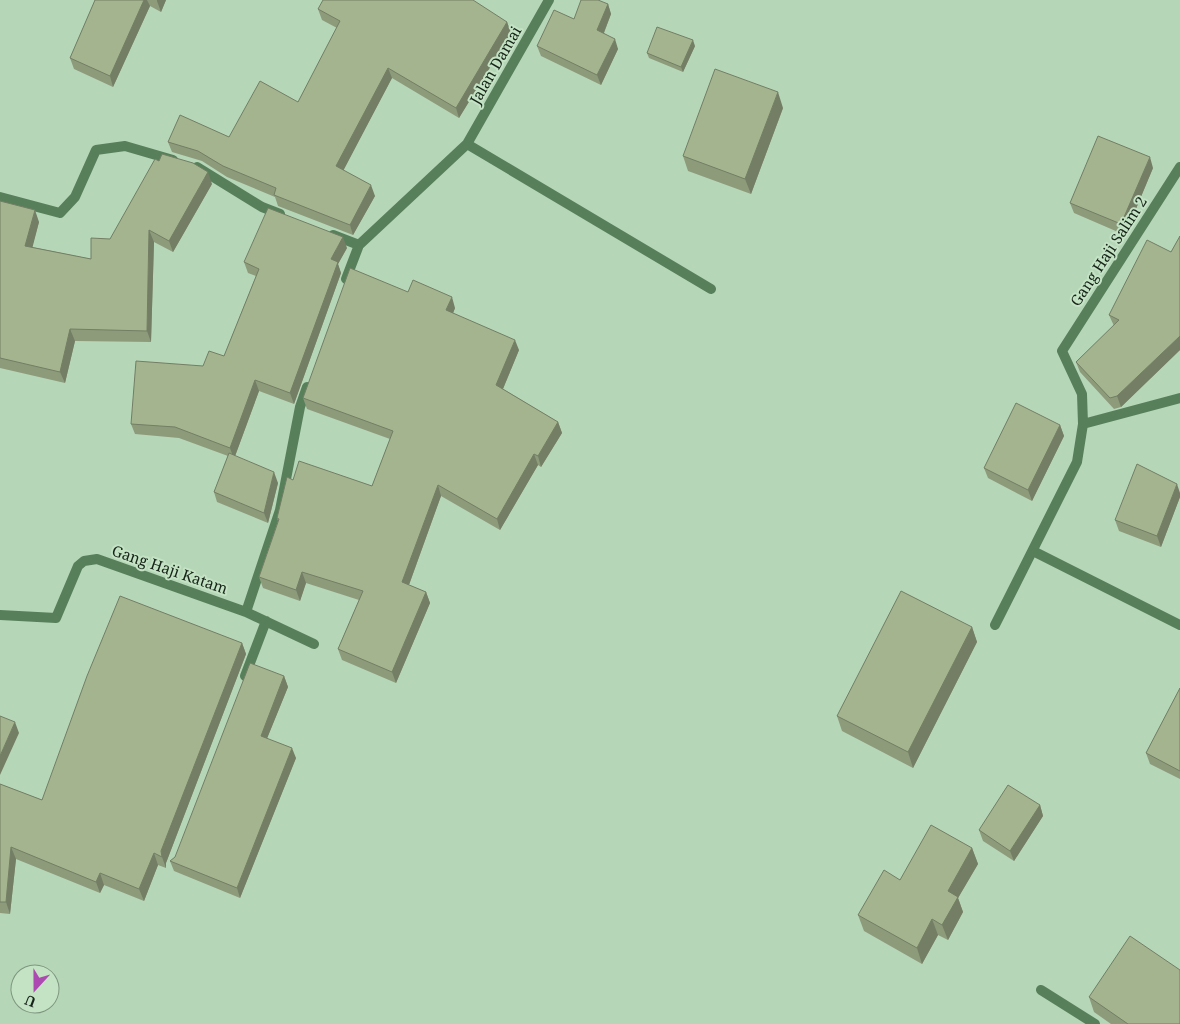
<svg xmlns="http://www.w3.org/2000/svg" width="1180" height="1024" font-family="'Noto Serif',serif">
<rect width="100%" height="100%" fill="#b6d6b8"/>
<g fill="none" stroke-linecap="round" stroke-linejoin="round">
<path stroke="#57805a" stroke-width="10" d="M 467,144 L 711,289
M 197,167 L 262,207 L 280,214
M 0,197 L 60,213 L 75,197 L 96,150 L 125,146 L 173,160
M 333,235 L 359,245 L 467,144 L 549,0
M 346,279 L 359,245
M 1083,424 L 1180,398
M 1033,551 L 1180,625
M 246,612 L 280,510 L 300,407 L 307,387
M 0,615 L 56,618 L 78,566 L 84,561 L 97,559 L 246,612 L 314,644
M 995,625 L 1077,462 L 1083,424 L 1082,394 L 1062,351 L 1180,167
M 245,676 L 266,621
M 1041,990 L 1095,1024"/>
</g>
<path fill="#8d9b7b" d="M 95,0 L 166,0 L 161,12 L 150,6 L 113,87 L 74,69 L 70,58 Z
M 608,4 L 611,14 L 604,33 L 618,49 L 601,85 L 541,56 L 537,46 L 574,19 Z
M 318,9 L 507,22 L 511,33 L 459,118 L 392,78 L 343,170 L 375,196 L 353,235 L 278,206 L 275,197 L 227,177 L 202,161 L 172,152 L 168,142 L 229,137 L 298,102 L 337,28 L 322,20 Z
M 695,46 L 683,72 L 649,58 L 647,53 Z
M 783,108 L 751,194 L 688,171 L 683,156 Z
M 1153,168 L 1125,235 L 1074,213 L 1070,203 Z
M 212,184 L 173,252 L 154,242 L 151,342 L 75,341 L 65,383 L 0,368 L 0,201 L 39,222 L 32,247 L 91,259 L 110,239 Z
M 1180,236 L 1180,350 L 1121,407 L 1114,409 L 1080,372 L 1076,362 L 1114,326 L 1109,315 L 1171,252 Z
M 347,248 L 338,264 L 341,273 L 294,404 L 259,391 L 235,456 L 278,483 L 268,523 L 217,502 L 214,492 L 228,456 L 179,438 L 135,434 L 131,424 L 203,366 L 224,356 L 256,276 L 248,273 L 244,262 Z
M 408,292 L 455,308 L 453,313 L 519,350 L 503,389 L 558,422 L 562,433 L 541,467 L 538,465 L 500,530 L 441,496 L 409,585 L 426,592 L 430,603 L 396,683 L 342,660 L 338,649 L 359,600 L 306,583 L 300,601 L 263,588 L 259,577 L 278,521 L 277,518 L 293,480 L 372,486 L 390,439 L 307,409 L 303,398 Z
M 1060,425 L 1064,436 L 1032,501 L 988,478 L 984,468 Z
M 1180,493 L 1180,497 L 1161,547 L 1119,531 L 1115,520 Z
M 972,627 L 977,642 L 913,768 L 842,731 L 837,716 Z
M 242,643 L 246,654 L 166,863 L 166,868 L 158,865 L 144,901 L 104,885 L 100,893 L 16,859 L 10,914 L 0,913 L 0,784 L 42,800 Z
M 284,676 L 288,687 L 267,738 L 296,758 L 240,898 L 174,871 L 170,861 L 175,857 Z
M 1180,688 L 1180,779 L 1150,764 L 1146,753 Z
M 1040,805 L 1043,816 L 1014,861 L 983,841 L 979,830 Z
M 972,848 L 978,864 L 958,898 L 963,912 L 948,940 L 938,935 L 922,964 L 864,931 L 858,915 L 900,880 Z
M 1089,997 L 1180,1024 L 1111,1024 L 1094,1012 Z"/>
<path fill="#737e64" d="M 144,0 L 147,0 L 150,6 L 113,87 L 110,76 Z
M 157,0 L 166,0 L 161,12 L 157,1 Z
M 608,4 L 611,14 L 601,40 L 597,30 Z
M 507,22 L 511,33 L 459,118 L 456,108 Z
M 615,39 L 618,49 L 601,85 L 597,75 Z
M 693,40 L 695,46 L 683,72 L 681,67 Z
M 388,68 L 392,78 L 340,177 L 336,166 Z
M 778,92 L 783,108 L 751,194 L 745,179 Z
M 1150,157 L 1153,168 L 1125,235 L 1121,224 Z
M 208,172 L 212,184 L 173,252 L 169,241 Z
M 371,185 L 375,196 L 353,235 L 350,225 Z
M 35,210 L 39,222 L 30,257 L 25,246 Z
M 149,230 L 154,242 L 151,342 L 147,331 Z
M 343,237 L 347,248 L 338,264 L 341,273 L 294,404 L 290,393 L 331,259 Z
M 452,297 L 455,308 L 450,321 L 446,310 Z
M 70,329 L 75,341 L 65,383 L 60,372 Z
M 1180,336 L 1180,350 L 1121,407 L 1117,396 Z
M 515,340 L 519,350 L 500,396 L 496,385 Z
M 255,380 L 259,391 L 234,459 L 230,448 Z
M 558,422 L 562,433 L 541,467 L 538,456 Z
M 1060,425 L 1064,436 L 1032,501 L 1028,490 Z
M 534,454 L 538,465 L 500,530 L 497,519 Z
M 274,472 L 278,483 L 268,523 L 264,513 Z
M 1177,484 L 1180,493 L 1180,497 L 1161,547 L 1157,536 Z
M 438,485 L 441,496 L 406,593 L 402,582 Z
M 302,572 L 306,583 L 300,601 L 296,590 Z
M 426,592 L 430,603 L 396,683 L 392,672 Z
M 972,627 L 977,642 L 913,768 L 908,752 Z
M 242,643 L 246,654 L 166,863 L 166,868 L 162,857 L 161,851 Z
M 284,676 L 288,687 L 264,746 L 261,736 Z
M 15,722 L 19,733 L 0,775 L 0,756 Z
M 292,748 L 296,758 L 240,898 L 237,888 Z
M 1040,805 L 1043,816 L 1014,861 L 1010,851 Z
M 11,847 L 16,859 L 10,914 L 6,902 Z
M 972,848 L 978,864 L 958,898 L 963,912 L 948,940 L 942,925 L 948,891 Z
M 154,853 L 158,865 L 144,901 L 139,889 Z
M 100,873 L 104,885 L 100,893 L 96,882 Z
M 932,919 L 938,935 L 922,964 L 917,948 Z"/>
<path fill="#a4b48f" stroke="#737e64" d="M 95,0 L 144,0 L 110,76 L 70,58 Z
M 323,0 L 473,0 L 507,22 L 456,108 L 388,68 L 336,166 L 371,185 L 350,225 L 274,195 L 276,188 L 223,166 L 198,151 L 168,142 L 180,115 L 229,137 L 260,81 L 298,102 L 340,21 L 318,9 Z
M 581,0 L 598,0 L 608,4 L 597,30 L 615,39 L 597,75 L 537,46 L 554,10 L 574,19 Z
M 657,27 L 693,40 L 681,67 L 647,53 Z
M 715,69 L 778,92 L 745,179 L 683,156 Z
M 1098,136 L 1150,157 L 1121,224 L 1070,203 Z
M 162,154 L 193,163 L 208,172 L 169,241 L 149,230 L 147,331 L 70,329 L 60,372 L 0,358 L 0,201 L 35,210 L 25,246 L 91,259 L 91,238 L 110,239 L 155,159 L 159,161 Z
M 268,208 L 343,237 L 331,259 L 338,262 L 290,393 L 255,380 L 230,448 L 175,427 L 131,424 L 136,361 L 203,366 L 209,351 L 224,356 L 259,269 L 244,262 Z
M 1180,236 L 1180,336 L 1117,396 L 1110,398 L 1076,362 L 1119,320 L 1109,315 L 1147,240 L 1171,252 Z
M 350,268 L 408,292 L 413,280 L 452,297 L 446,310 L 515,340 L 496,385 L 558,422 L 538,456 L 534,454 L 497,519 L 438,485 L 402,582 L 426,592 L 392,672 L 338,649 L 363,591 L 302,572 L 296,590 L 259,577 L 279,519 L 277,518 L 287,477 L 293,480 L 299,461 L 372,486 L 393,431 L 303,398 Z
M 1016,403 L 1060,425 L 1028,490 L 984,468 Z
M 229,453 L 274,472 L 264,513 L 214,492 Z
M 1137,464 L 1177,484 L 1157,536 L 1115,520 Z
M 901,591 L 972,627 L 908,752 L 837,716 Z
M 120,596 L 242,643 L 161,851 L 162,857 L 154,853 L 139,889 L 100,873 L 96,882 L 11,847 L 6,902 L 0,902 L 0,784 L 42,800 L 87,676 Z
M 250,663 L 284,676 L 261,736 L 292,748 L 237,888 L 170,861 L 175,857 Z
M 1180,688 L 1180,771 L 1146,753 Z
M 0,716 L 15,722 L 0,756 Z
M 1008,785 L 1040,805 L 1010,851 L 979,830 Z
M 931,825 L 972,848 L 948,891 L 958,897 L 942,925 L 932,919 L 917,948 L 858,915 L 884,870 L 900,880 Z
M 1130,936 L 1180,970 L 1180,1024 L 1128,1024 L 1089,997 Z"/>
<g text-anchor="middle" dominant-baseline="central" stroke-width="4" stroke-linejoin="round" paint-order="stroke">
<g font-size="15" fill="#172318" stroke="#c3e3c4">
<text transform="translate(495 65) rotate(-60)">Jalan Damai</text>
<text transform="translate(1108 251) rotate(-57)">Gang Haji Salim 2</text>
<text transform="translate(170 569) rotate(19)">Gang Haji Katam</text>
</g>
</g>
<g transform="translate(35 989) rotate(201)"><circle r="24" fill="#c3e3c4" stroke="#7e967f"/>
<path d="M0-4L9 19L0 12L-9 19Z" fill="#ad4ab1"/>
<text y="-8" font-size="14" font-weight="bold" text-anchor="middle" fill="#172318">U</text>
</g>
</svg>
